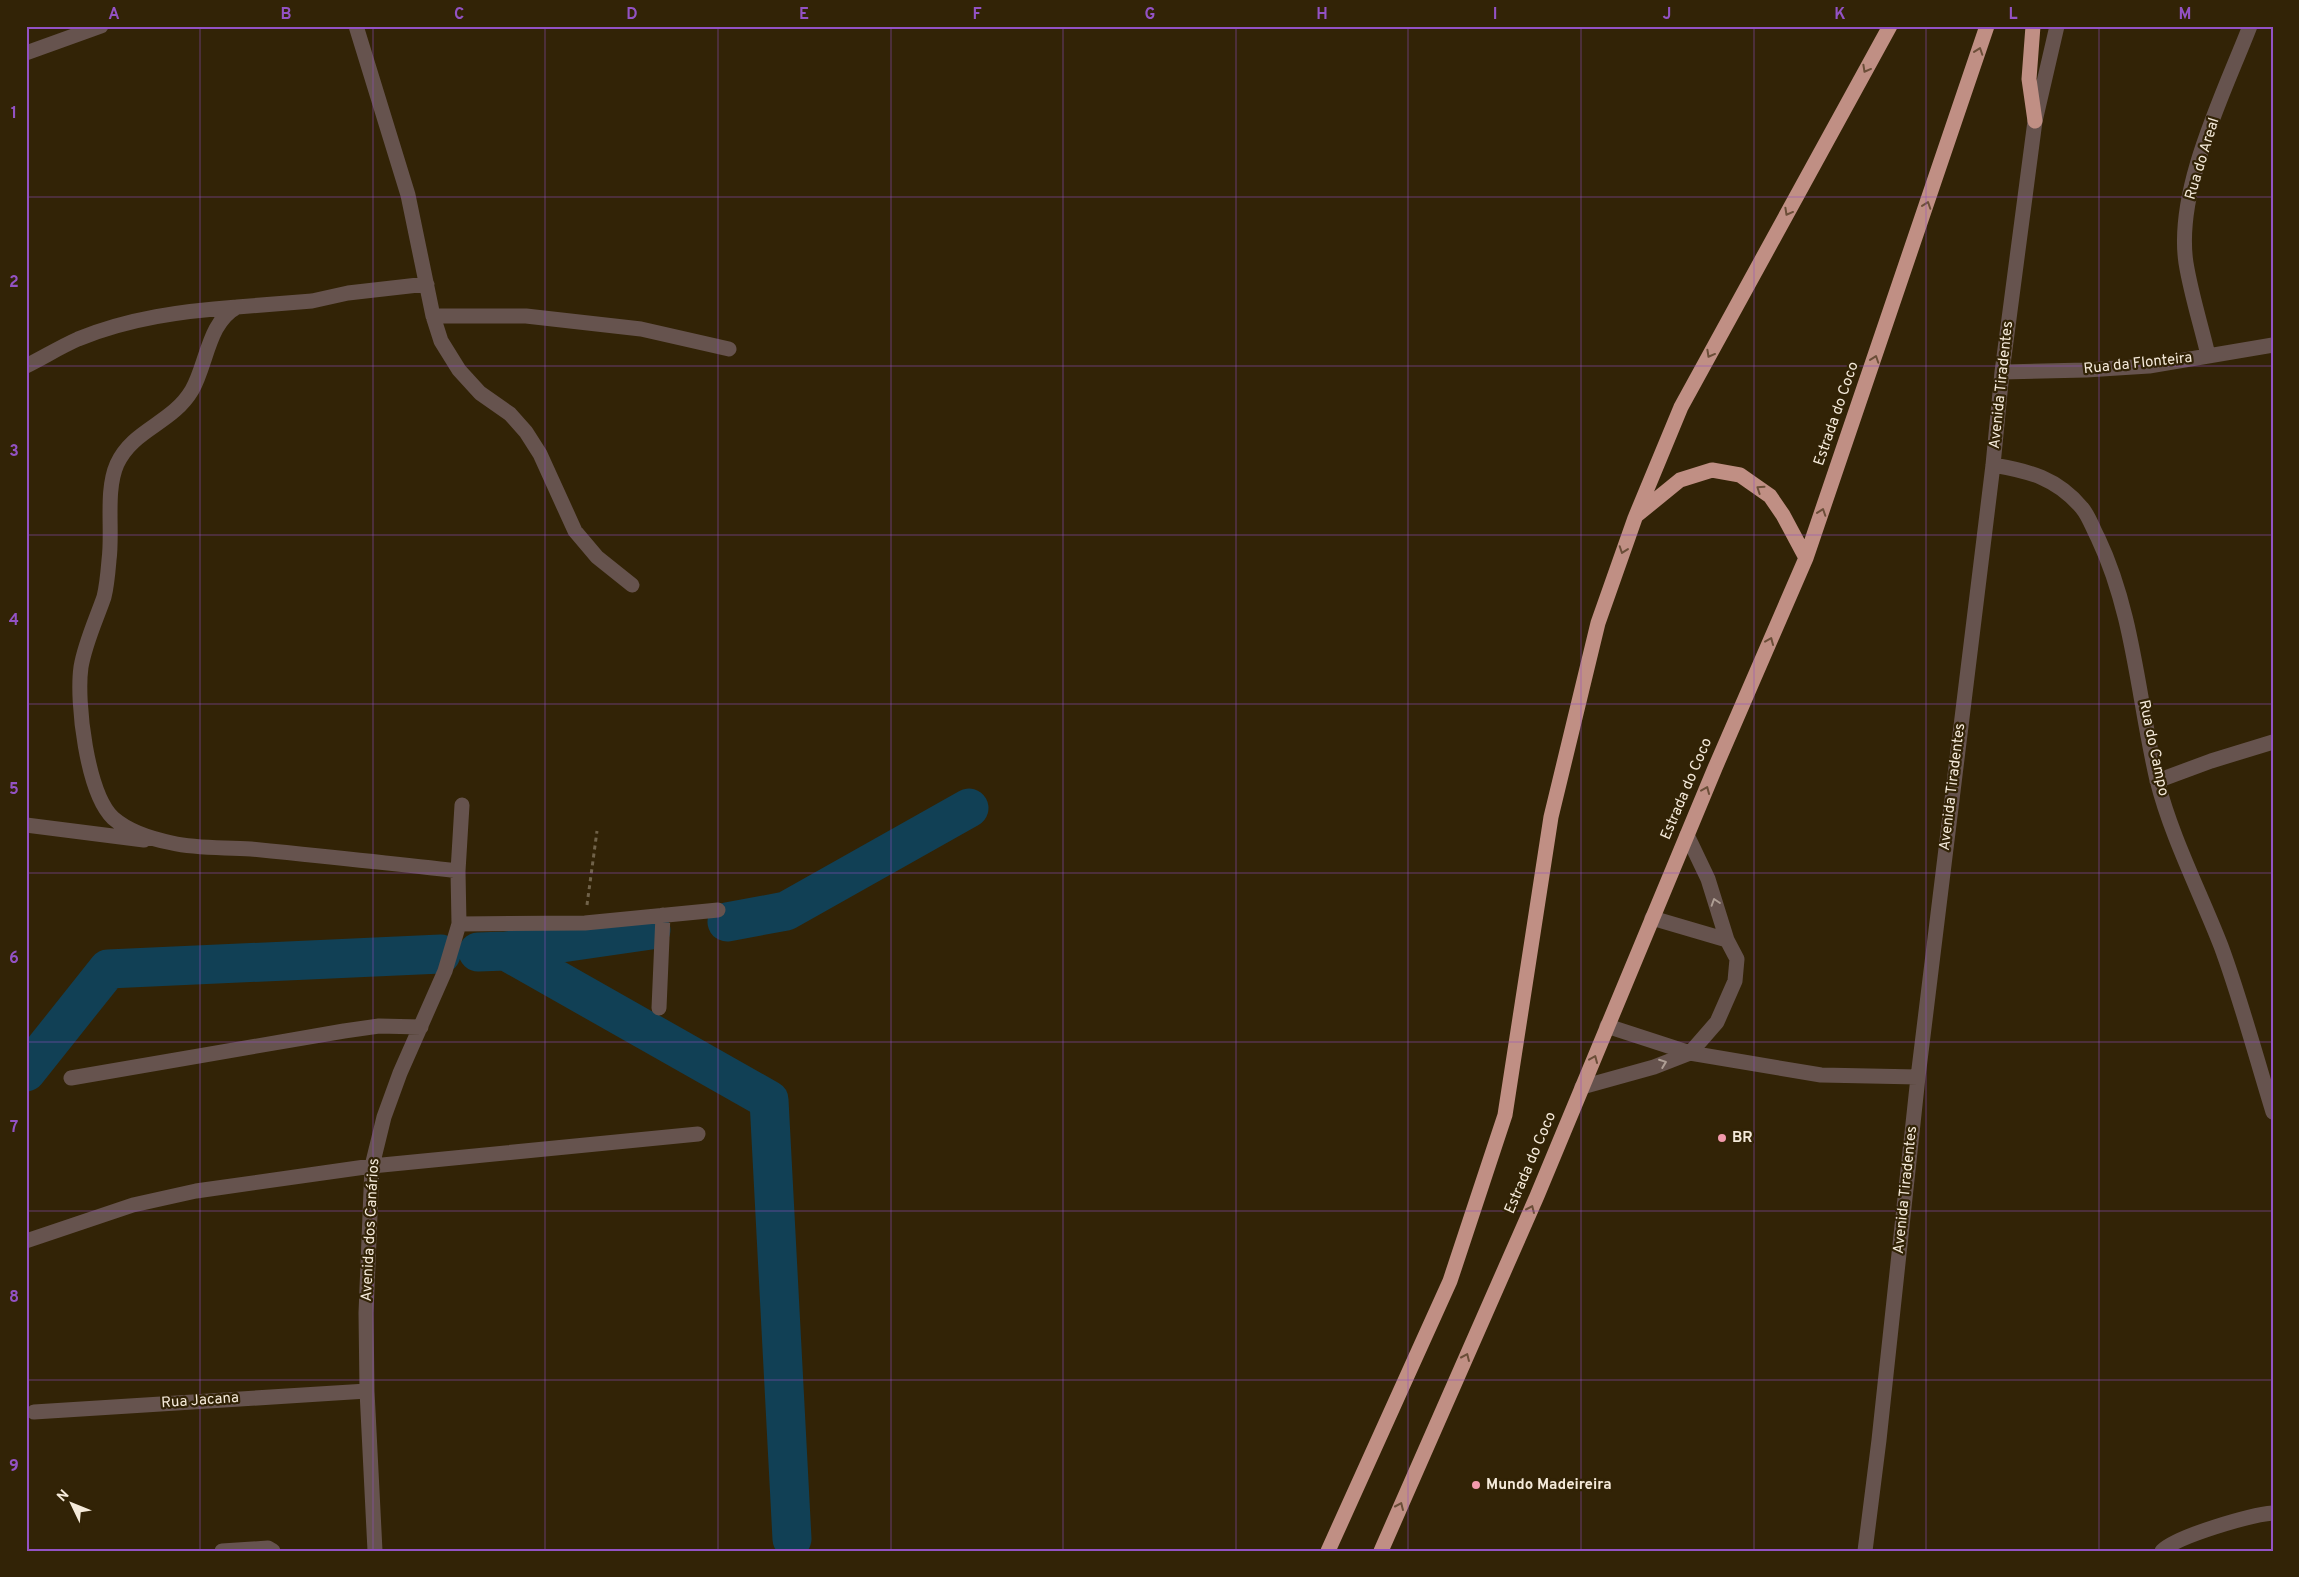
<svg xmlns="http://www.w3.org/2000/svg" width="2299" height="1577" font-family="Overpass,sans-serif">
<rect width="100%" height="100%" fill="#322306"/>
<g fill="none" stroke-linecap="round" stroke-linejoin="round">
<path stroke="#114055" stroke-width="39" d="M 727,922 L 786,911 L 969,808
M 506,951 L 651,930
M 478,952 L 506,951 L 769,1100 L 792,1539
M 26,1072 L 108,969 L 441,954"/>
<path stroke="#706249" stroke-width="3" stroke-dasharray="4 4" stroke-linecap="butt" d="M 587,905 L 597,831"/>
<path stroke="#66534e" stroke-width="15" d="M 356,26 L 408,195 L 433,316 L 441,341 L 459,370 L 480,393 L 510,414 L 526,432 L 540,454 L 575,531 L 597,557 L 632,585
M 26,53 L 101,26
M 427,284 L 348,293 L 312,301 L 237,307 C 208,322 207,364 192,390 C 172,424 133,429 117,464 C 105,491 113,531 109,560 C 108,572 107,585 104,597 C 96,620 85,643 81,667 C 76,702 87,793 113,818 C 129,832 152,839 172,843 C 198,849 225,847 251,849 C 320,856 389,863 458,871
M 433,316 L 526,316 L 641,329 L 729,349
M 2208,355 C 2201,325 2191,294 2186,263 C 2175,190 2224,93 2250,26
M 26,366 C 44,357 60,347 78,339 C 129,318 183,311 237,307
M 2002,372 L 2086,370 L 2149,366 L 2273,345
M 1993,465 C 2029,471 2057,478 2082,508 C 2089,516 2093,529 2098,538 C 2134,614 2138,699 2157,780 C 2171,836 2200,892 2221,946 C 2241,1000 2256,1057 2273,1112
M 2157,781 L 2211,761 L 2273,742
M 26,825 L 144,840
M 1652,918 L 1727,940
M 459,924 L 585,923 L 718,910
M 659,1008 L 663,915
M 1607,1026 L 1690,1053 L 1821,1075 L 1918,1077
M 71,1078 L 344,1031 L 379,1026 L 421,1027
M 1582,1087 L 1654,1067 L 1690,1053 L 1717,1022 L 1735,981 L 1737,959 L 1727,940 L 1708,879 L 1687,835
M 26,1241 L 133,1205 L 196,1191 L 372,1166 L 698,1134
M 34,1412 L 367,1391
M 222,1551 L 268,1548 L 273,1551
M 375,1551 L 367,1391 L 366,1313 L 372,1166 L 384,1117 L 400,1073 L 445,971 L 459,924 L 458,871 L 462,805
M 1865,1551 L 1879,1440 L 1918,1077 L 1993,465 L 2002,372 L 2035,121 L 2057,26
M 2162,1551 C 2177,1536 2250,1515 2273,1513"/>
<path stroke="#c08f84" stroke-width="15" d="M 2033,26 L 2029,79 L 2035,121
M 1637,515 L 1680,480 L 1712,470 L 1740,475 L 1770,496 L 1783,515 L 1806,558
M 1328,1551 L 1450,1281 L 1505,1115 L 1551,817 L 1598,623 L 1635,518 L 1681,407 L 1890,26
M 1381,1551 L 1537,1196 L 1715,768 L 1806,558 L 1987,26"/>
</g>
<defs><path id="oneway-chevron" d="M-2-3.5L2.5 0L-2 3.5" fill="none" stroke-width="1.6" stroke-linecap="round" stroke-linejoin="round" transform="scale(1.25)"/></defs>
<g stroke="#6b4e38">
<use href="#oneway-chevron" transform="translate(1979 51) rotate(-71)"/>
<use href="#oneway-chevron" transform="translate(1866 69) rotate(119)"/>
<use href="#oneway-chevron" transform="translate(1927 205) rotate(-71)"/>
<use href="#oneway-chevron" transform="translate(1788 212) rotate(119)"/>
<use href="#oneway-chevron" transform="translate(1710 354) rotate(119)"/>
<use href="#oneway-chevron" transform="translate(1875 359) rotate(-71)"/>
<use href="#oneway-chevron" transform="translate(1760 489) rotate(-146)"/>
<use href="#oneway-chevron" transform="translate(1822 512) rotate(-71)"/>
<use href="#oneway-chevron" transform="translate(1623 550) rotate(109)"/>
<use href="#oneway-chevron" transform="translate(1770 641) rotate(-67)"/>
<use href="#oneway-chevron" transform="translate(1706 790) rotate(-67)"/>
<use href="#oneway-chevron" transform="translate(1594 1059) rotate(-67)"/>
<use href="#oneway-chevron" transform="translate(1531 1209) rotate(-66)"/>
<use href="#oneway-chevron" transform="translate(1466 1357) rotate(-66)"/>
<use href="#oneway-chevron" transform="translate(1400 1506) rotate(-66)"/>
</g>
<g stroke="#ae9e94">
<use href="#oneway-chevron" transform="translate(1715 902) rotate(-108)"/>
<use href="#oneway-chevron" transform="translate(1663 1063) rotate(-21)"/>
</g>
<path fill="none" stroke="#9352c4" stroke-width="1" stroke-opacity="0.55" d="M 200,26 L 200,1551M 373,26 L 373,1551M 545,26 L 545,1551M 718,26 L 718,1551M 891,26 L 891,1551M 1063,26 L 1063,1551M 1236,26 L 1236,1551M 1408,26 L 1408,1551M 1581,26 L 1581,1551M 1754,26 L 1754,1551M 1926,26 L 1926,1551M 2099,26 L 2099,1551M 26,197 L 2273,197M 26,366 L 2273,366M 26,535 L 2273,535M 26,704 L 2273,704M 26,873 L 2273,873M 26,1042 L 2273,1042M 26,1211 L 2273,1211M 26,1380 L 2273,1380"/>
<g fill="#f39aac" stroke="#322306" stroke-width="2">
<circle cx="1722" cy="1138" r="5"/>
<circle cx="1476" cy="1485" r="5"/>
</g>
<g text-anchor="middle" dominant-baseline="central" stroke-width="4.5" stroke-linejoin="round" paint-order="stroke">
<g font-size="15" fill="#f5eada" stroke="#322306">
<text transform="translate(2203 159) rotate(-73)">Rua do Areal</text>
<text transform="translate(2138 364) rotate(-6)">Rua da Flonteira</text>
<text transform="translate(2002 385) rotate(-84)">Avenida Tiradentes</text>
<text transform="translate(1837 414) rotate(-71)">Estrada do Coco</text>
<text transform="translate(2153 748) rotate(78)">Rua do Campo</text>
<text transform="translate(1953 787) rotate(-83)">Avenida Tiradentes</text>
<text transform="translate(1687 789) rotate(-67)">Estrada do Coco</text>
<text transform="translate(1531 1163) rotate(-67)">Estrada do Coco</text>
<text transform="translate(1906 1190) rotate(-84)">Avenida Tiradentes</text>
<text transform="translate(371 1230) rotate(-87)">Avenida dos Canários</text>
<text transform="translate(200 1401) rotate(-4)">Rua Jacana</text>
</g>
<g font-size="15" font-weight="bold" fill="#f5eada" stroke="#322306" text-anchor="start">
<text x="1732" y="1138">BR</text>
<text x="1486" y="1485">Mundo Madeireira</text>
</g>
</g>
<rect width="2299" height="1577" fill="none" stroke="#322306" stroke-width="55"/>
<g transform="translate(72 1504) rotate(313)" stroke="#322306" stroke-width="4" paint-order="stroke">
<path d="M0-4L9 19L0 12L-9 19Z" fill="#f5eada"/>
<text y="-8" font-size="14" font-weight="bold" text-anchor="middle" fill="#f5eada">N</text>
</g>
<rect x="28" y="28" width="2244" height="1522" fill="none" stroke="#9352c4" stroke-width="2"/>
<g font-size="16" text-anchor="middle" font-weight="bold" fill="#9352c4">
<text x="114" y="19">A</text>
<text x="286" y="19">B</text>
<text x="459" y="19">C</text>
<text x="632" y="19">D</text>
<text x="804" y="19">E</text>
<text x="977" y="19">F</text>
<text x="1150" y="19">G</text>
<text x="1322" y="19">H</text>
<text x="1495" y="19">I</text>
<text x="1667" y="19">J</text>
<text x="1840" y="19">K</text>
<text x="2013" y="19">L</text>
<text x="2185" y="19">M</text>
<text x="14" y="118">1</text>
<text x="14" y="287">2</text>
<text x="14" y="456">3</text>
<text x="14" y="625">4</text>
<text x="14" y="794">5</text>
<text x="14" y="963">6</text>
<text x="14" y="1132">7</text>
<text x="14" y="1302">8</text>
<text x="14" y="1471">9</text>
</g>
</svg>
